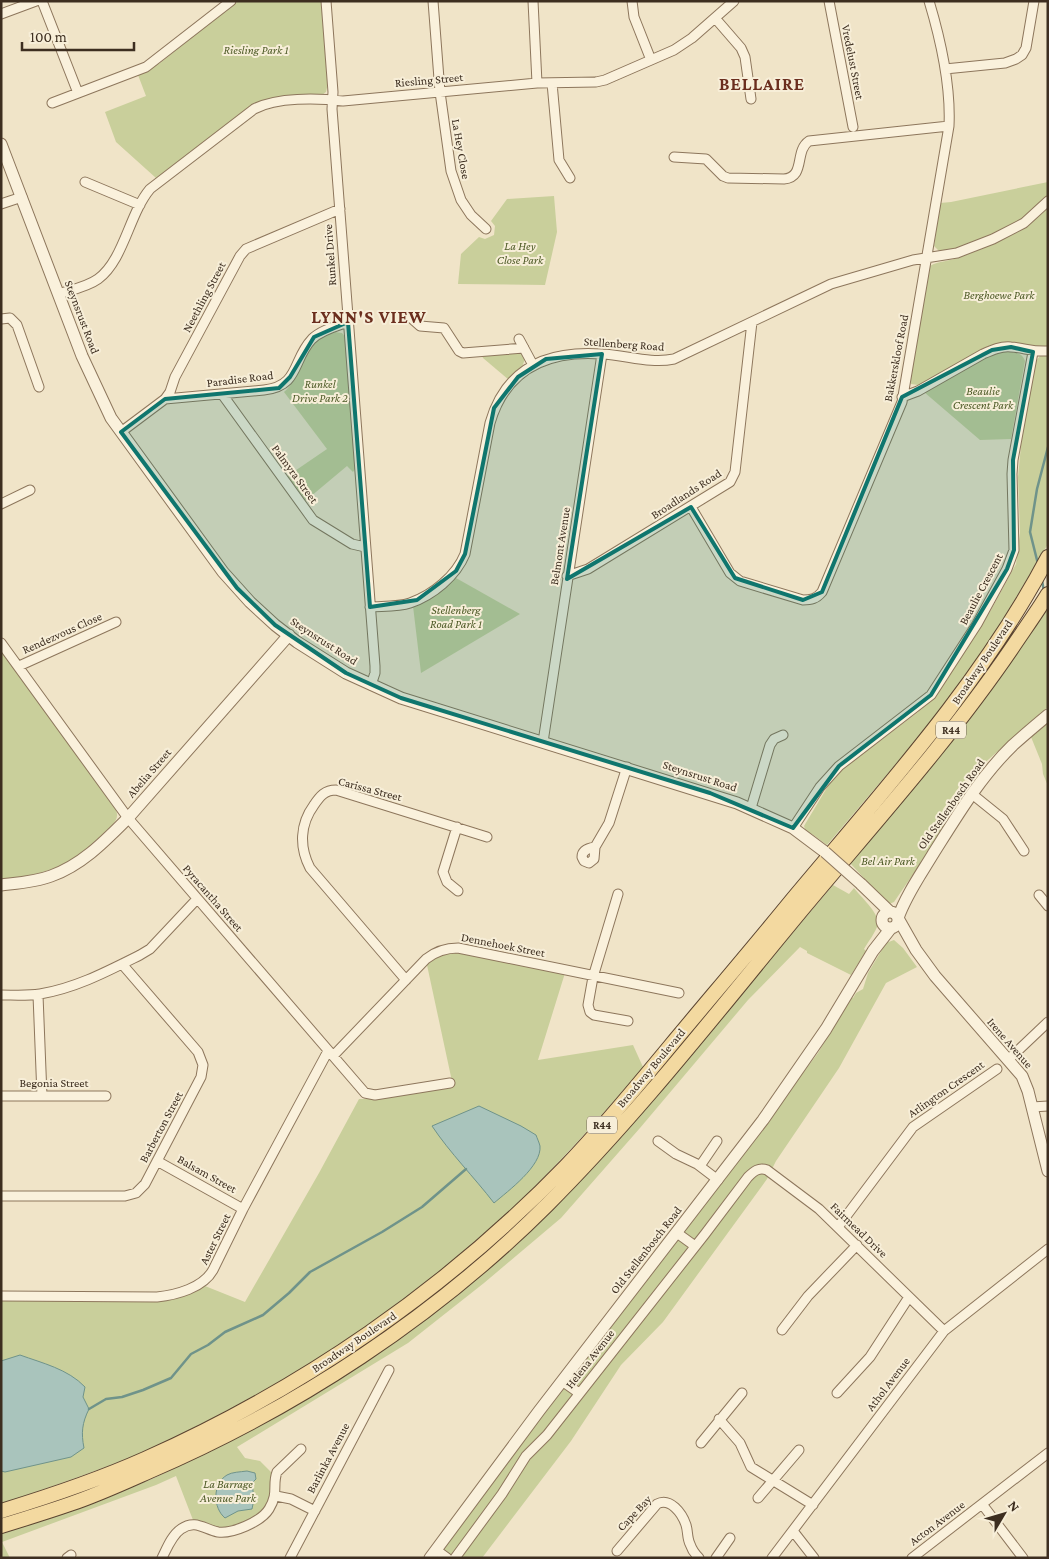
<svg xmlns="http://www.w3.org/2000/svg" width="1049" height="1559" font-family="'Crimson Pro',serif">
<rect width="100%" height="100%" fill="#f0e4c8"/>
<path fill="#c9cf9b" d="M 238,1 L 321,1 L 328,83 L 326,92 L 322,95 L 268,99 L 255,103 L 156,178 L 116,142 L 105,112 L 146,96 L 138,75 L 160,63 Z
M 1048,182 C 1048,186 1049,193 1047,197 C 1036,219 963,252 939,251 L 934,246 L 940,203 L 951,202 Z
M 554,196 L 557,232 L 545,285 L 458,284 L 461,254 L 479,237 L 485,239 L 494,235 L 495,226 L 491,221 L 507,199 Z
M 1048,208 L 1048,346 L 993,345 L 981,350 L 923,384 L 918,385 L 911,384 L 909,376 L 930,266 C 938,261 951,261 960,257 C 990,246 1025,231 1048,208 Z
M 335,332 L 342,333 L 346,338 L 355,469 L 353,472 L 347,466 L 304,502 L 286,477 L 327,449 L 284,392 C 300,379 301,353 317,340 C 322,336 329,334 335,332 Z
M 521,352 L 525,359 L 522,367 L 509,380 L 483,358 L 481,354 Z
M 1003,352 C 1012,352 1022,351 1025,361 L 1011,439 L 980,440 L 924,392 L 985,357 Z
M 1048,354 L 1048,544 L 996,631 L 960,683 L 923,732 L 827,845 L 812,834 L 810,835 L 806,832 L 804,826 L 831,781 L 840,771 L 918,712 L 943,685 L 991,610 L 1016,564 L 1020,533 L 1018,477 L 1022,435 L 1035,362 L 1040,356 Z
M 456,578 L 520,614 L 421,673 L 413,606 L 423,602 Z
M 1048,608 L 1048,707 L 963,782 L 943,809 L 945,823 L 942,832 L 894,902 L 889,904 L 886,902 L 850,863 L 981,704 Z
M 1,650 L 116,810 C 120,820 112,825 105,832 C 71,865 49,875 1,879 Z
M 1048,723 L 1048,786 L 1043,774 L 1042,764 L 1031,737 Z
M 833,885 L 849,894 L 854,888 C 860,896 880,914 878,924 C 876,932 868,942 864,949 L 866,951 L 851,975 L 807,953 L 807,951 L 800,947 L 748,1000 L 640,1128 L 561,1218 L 484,1283 L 408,1343 L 237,1447 L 245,1458 L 260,1461 L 272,1473 C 272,1502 268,1514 239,1524 C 233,1526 226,1529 219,1529 C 214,1528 210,1524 205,1522 C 201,1521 197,1521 193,1520 L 176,1476 L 156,1485 L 2,1542 L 10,1558 L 1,1558 L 1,1533 L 101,1500 L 154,1478 L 219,1447 L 267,1421 L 316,1394 L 351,1371 L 508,1250 L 555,1207 L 602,1156 L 665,1084 Z
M 894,940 L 903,948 L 917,967 L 886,983 L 839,1068 L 776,1161 L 767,1179 L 663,1322 L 621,1365 L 571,1441 L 482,1558 L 436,1558 L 572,1376 L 818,1053 L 851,997 L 853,998 L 856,993 L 863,989 L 868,973 L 886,943 Z
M 453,951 L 565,973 L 538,1060 L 633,1045 L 643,1067 C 584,1137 523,1203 453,1263 C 422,1289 388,1313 354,1335 C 286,1381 215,1422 139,1454 C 94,1472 48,1488 1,1504 L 1,1301 L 167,1300 L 205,1286 L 245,1302 L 319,1173 L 359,1099 L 369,1099 L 453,1086 L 427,965 L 434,957 Z"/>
<path fill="#a9c4bc" stroke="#6f938a" d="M 479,1106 L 521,1126 L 536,1135 C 537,1138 539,1142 540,1146 C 542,1166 508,1191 494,1203 C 474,1177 450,1153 432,1126 Z
M 20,1355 C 42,1363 68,1369 85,1387 L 83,1397 L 89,1409 C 82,1423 81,1433 84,1448 L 71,1457 L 5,1472 L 1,1471 L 1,1361 Z
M 247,1471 L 255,1473 L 256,1479 L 252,1483 L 254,1499 L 252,1509 L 238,1511 L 225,1518 C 213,1508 212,1484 227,1475 C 232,1472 240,1472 247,1471 Z"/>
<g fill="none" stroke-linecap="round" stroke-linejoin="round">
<path stroke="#6f938a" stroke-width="2.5" d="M 1038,564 L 1030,532 L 1037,489 L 1048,447
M 1042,580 L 1044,592
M 89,1409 L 106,1399 L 122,1397 L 143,1390 L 171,1378 L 191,1354 L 208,1345 L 225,1332 L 263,1315 L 289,1293 L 310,1272 L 382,1232 L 422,1207 L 466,1169"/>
<defs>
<path id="minor" d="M 42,1 L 78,93
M 326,1 L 333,92 L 332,109 L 375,666 L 375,673 L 371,685
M 433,1 L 440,92 L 451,171 L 461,200 L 471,215 L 486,229
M 533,1 L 537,83
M 632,1 L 634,17 L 651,60
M 829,1 L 853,127
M 1,14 L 36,1
M 715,18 L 741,48 L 745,57 L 751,99
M 945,69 L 1005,63 L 1016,59 L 1022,55 L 1026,48 L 1034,1
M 552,83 L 559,160 L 570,178
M 52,103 L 146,67 L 231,1
M 674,157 L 706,159 L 723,176 L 728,178 L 784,179 C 806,177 794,151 809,141 L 949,126
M 85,182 L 140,205
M 1,204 L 22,197
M 58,294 C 71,290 87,287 98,279 C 124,260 129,214 150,189 L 254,109 C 277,97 317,98 343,101 L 537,83 L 596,82 L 605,80 L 674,50 L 692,38 L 734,1
M 411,318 L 420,326 L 444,328 L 459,351 L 463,353 L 524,348
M 1,319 L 10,318 L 17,325 L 39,387
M 519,339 L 533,365
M 222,394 L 313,520 L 352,544 L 365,547
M 902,397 L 918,391 L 983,354 C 992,350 1001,346 1011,347 C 1025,348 1032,352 1048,351
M 165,399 L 264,390 C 300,386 292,360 312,339 C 321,330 337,326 348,322
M 121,432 L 165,399 L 170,392 L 175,377 L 240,256 L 246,249 L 340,209
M 1,504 L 30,490
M 691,507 L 730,573 L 740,581 L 803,600 C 811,600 816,599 822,592 L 902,402 L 949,126 C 951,84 941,41 929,1
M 567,576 L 588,569 L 730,482 L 735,472 L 752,322
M 370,607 C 383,606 398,607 410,603 C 433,595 456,576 465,554 L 490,423 C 506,368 548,350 602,354 C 626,355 650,364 674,359 L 831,284 L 913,260 L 957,253 L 993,239 L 1024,223 L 1048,201
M 1,643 L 128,818 L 365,1093 L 375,1095 L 450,1083
M 19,666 L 116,622
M 543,742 L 602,354
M 972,794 L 1003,819 L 1024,851
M 751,808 L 770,745 L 774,739 L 783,735
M 457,827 L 443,872 L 447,882 L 458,891
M 793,828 L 820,787 L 839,766 L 931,695 L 977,624 L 1007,569 L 1014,550 L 1012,474 L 1013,460 L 1033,352
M 595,847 C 589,848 582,850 582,857 L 584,861 L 589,863 L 594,859 L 595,847 L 609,823 L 627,767
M 618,894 L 593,977 L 588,1005 L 590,1012 L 594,1015 L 628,1021
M 1039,895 L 1048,906
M 406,980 L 310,868 C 299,847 300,824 314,805 C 320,796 325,790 336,790 L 487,837
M 1,995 C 14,995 27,996 40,994 C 76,988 108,971 140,955 L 150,949 L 197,899
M 38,995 L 42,1096
M 333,1056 L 426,959 C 436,951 446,948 458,948 L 679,993
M 1009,1059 L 1048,1022
M 1,1096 L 106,1096
M 1032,1107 L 1048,1106
M 658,1141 L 676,1154 L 697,1164 L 718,1180
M 157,1161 L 243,1209
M 700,1166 L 717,1141
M 1,1196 L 125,1196 L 136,1193 L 145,1184 L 201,1077 L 203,1065 L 198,1052 L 122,964
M 838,1227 L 913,1127 L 997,1069
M 677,1233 L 695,1246
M 1,1296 L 157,1297 C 176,1295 203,1288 213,1270 L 243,1209 L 328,1051
M 782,1330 L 808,1296 L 857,1245
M 562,1381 L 579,1393
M 837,1393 L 870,1357 L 909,1297
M 719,1419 L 740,1443 L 751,1467 L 813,1505
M 701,1443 L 742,1393
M 276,1496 L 291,1499 L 315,1511
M 758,1498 L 799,1450
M 982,1504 L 1023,1558
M 793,1531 L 814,1558
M 436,1550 L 447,1558
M 617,1551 L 657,1504 C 670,1497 682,1513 686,1525 C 688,1531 687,1538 690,1544 C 692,1550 695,1554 699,1558
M 67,1558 L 71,1555
M 162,1558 C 167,1548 172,1535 181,1529 C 195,1519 204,1529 218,1532 C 232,1534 261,1522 269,1509 C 279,1493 272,1485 277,1472 L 301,1449
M 290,1558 L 389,1370
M 455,1558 L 502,1494 L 526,1456 L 547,1435 L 705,1234 L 748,1177 C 754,1171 759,1167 767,1170 L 819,1209 L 944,1331
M 716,1558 L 730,1538
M 772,1558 L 944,1331 L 1048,1249
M 912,1558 L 1048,1453"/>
<path id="tertiary" d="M 1,144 L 82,356 L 111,418 L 223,572 L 250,602 L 275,625 L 297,642 L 346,673 L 401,698 L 737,803 L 793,828 L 825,852
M 861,884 L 890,912
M 1,885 C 18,883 35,882 51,876 C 82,865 105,841 128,818 L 289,635
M882 920a8 8 0 1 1 16 0a8 8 0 1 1-16 0Z
M 898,918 C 906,895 921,874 933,854 C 957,816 980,777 1013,745 C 1024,735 1036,725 1048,715
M 899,920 L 916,950 L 935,976 L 1022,1076 L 1028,1091 L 1048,1171
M 430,1558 L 539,1411 L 763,1120 L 826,1029 L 873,951 L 891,928"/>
<path id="primary" d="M 1,1511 C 50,1496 98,1480 145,1459 C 302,1389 446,1290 566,1166 C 603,1128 637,1086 671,1045 C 711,997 752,949 792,900 C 883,791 981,684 1048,557
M 1,1526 C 24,1519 47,1512 70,1504 C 97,1495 123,1483 150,1471 C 296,1408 434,1318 547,1205 C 640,1112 721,1007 805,906 C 876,821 950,739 1012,648 C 1024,630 1037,612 1048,594"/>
</defs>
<use href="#minor" stroke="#8d765c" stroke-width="11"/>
<use href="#tertiary" stroke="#8d765c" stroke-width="13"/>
<use href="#primary" stroke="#5b4430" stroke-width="16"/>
<use href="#minor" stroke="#faf1dc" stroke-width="9"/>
<use href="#tertiary" stroke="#faf1dc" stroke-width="11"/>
<use href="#primary" stroke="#f3d9a0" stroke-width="14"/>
<defs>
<path id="tertiary-bridge" d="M 825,852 L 861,884"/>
</defs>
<use href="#tertiary-bridge" stroke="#8d765c" stroke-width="13" stroke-linecap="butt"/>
<use href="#tertiary-bridge" stroke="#faf1dc" stroke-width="11"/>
</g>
<path fill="#0f766e" fill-opacity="0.2" stroke="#0f766e" stroke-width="4" stroke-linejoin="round" d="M 348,322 L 370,607 L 417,600 L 456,571 L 465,554 L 494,408 L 518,377 L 546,359 L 602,354 L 567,579 L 691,507 L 735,578 L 803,600 L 822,592 L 902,397 L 992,350 L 1011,347 L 1033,352 L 1013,460 L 1014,550 L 1007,569 L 931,695 L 839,766 L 793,828 L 710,793 L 401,698 L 346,673 L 275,625 L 237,588 L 121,432 L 165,399 L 279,388 L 290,377 L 314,337 Z"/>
<g text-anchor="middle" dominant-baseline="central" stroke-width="4" stroke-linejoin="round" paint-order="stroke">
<g fill="#f7eed8" stroke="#756857" stroke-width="1">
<rect x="936" y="721.5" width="30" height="17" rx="4"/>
<rect x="587" y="1116.5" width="30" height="17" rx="4"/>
</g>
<g font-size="11" font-weight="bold" fill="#3d2e20">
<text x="951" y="730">R44</text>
<text x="602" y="1125">R44</text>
</g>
<g font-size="12" font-style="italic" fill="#4d5a26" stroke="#f7eed8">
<text x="256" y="50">Riesling Park 1</text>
<text x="520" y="246">La Hey<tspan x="520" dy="14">Close Park</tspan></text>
<text x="999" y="295">Berghoewe Park</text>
<text x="320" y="384">Runkel<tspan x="320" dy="14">Drive Park 2</tspan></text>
<text x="983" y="391">Beaulie<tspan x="983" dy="14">Crescent Park</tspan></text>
<text x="456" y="610">Stellenberg<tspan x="456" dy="14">Road Park 1</tspan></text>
<text x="888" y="861">Bel Air Park</text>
<text x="228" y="1484">La Barrage<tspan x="228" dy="14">Avenue Park</tspan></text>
</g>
<g font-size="12" fill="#3d2e20" stroke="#f7eed8">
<text transform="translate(853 62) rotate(79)">Vredelust Street</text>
<text transform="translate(429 80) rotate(-5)">Riesling Street</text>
<text transform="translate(461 149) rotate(80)">La Hey Close</text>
<text transform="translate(330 255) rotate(-94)">Runkel Drive</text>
<text transform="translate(204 297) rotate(-62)">Neethling Street</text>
<text transform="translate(82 317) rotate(69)">Steynsrust Road</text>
<text transform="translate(624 344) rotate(4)">Stellenberg Road</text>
<text transform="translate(896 358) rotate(-79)">Bakkerskloof Road</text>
<text transform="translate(240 379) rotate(-7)">Paradise Road</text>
<text transform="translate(295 474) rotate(54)">Palmyra Street</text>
<text transform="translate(686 494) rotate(-33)">Broadlands Road</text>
<text transform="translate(560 546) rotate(-81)">Belmont Avenue</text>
<text transform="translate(981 589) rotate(-62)">Beaulie Crescent</text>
<text transform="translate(62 633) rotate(-24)">Rendezvous Close</text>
<text transform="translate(324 641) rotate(33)">Steynsrust Road</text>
<text transform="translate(982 662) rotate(-56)">Broadway Boulevard</text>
<text transform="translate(149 773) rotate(-49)">Abelia Street</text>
<text transform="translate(700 776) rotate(18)">Steynsrust Road</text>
<text transform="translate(370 789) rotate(15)">Carissa Street</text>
<text transform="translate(951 804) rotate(-55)">Old Stellenbosch Road</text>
<text transform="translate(213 898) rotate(49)">Pyracantha Street</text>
<text transform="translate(503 945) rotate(11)">Dennehoek Street</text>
<text transform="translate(1010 1043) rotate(49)">Irene Avenue</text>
<text transform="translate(651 1068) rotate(-50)">Broadway Boulevard</text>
<text x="54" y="1083">Begonia Street</text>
<text transform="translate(946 1089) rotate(-35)">Arlington Crescent</text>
<text transform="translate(161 1127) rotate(-62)">Barberton Street</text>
<text transform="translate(207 1174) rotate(29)">Balsam Street</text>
<text transform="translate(859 1230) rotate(44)">Fairmead Drive</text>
<text transform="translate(215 1239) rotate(-64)">Aster Street</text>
<text transform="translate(646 1250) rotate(-52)">Old Stellenbosch Road</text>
<text transform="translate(354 1342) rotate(-34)">Broadway Boulevard</text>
<text transform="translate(590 1359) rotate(-52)">Helena Avenue</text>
<text transform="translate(888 1384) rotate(-53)">Athol Avenue</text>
<text transform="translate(328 1458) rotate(-62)">Barlinka Avenue</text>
<text transform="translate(634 1513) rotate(-47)">Cape Bay</text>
<text transform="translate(937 1523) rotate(-37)">Acton Avenue</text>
</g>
<g font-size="18" font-weight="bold" letter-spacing="1" fill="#6b2e1e" stroke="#f7eed8">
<text x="762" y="84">BELLAIRE</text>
<text x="369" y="317">LYNN'S VIEW</text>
</g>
</g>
<rect width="1049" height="1559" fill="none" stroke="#3d2e20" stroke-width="5"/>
<g transform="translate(1004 1514) rotate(52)" stroke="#f7eed8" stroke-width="4" paint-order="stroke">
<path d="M0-4L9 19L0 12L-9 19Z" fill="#3d2e20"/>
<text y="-8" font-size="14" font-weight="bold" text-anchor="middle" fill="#3d2e20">N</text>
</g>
<path d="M22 42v8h112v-8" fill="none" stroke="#3d2e20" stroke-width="2.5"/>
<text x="30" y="42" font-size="15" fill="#3d2e20" stroke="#f7eed8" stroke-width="4" paint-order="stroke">100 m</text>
</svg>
